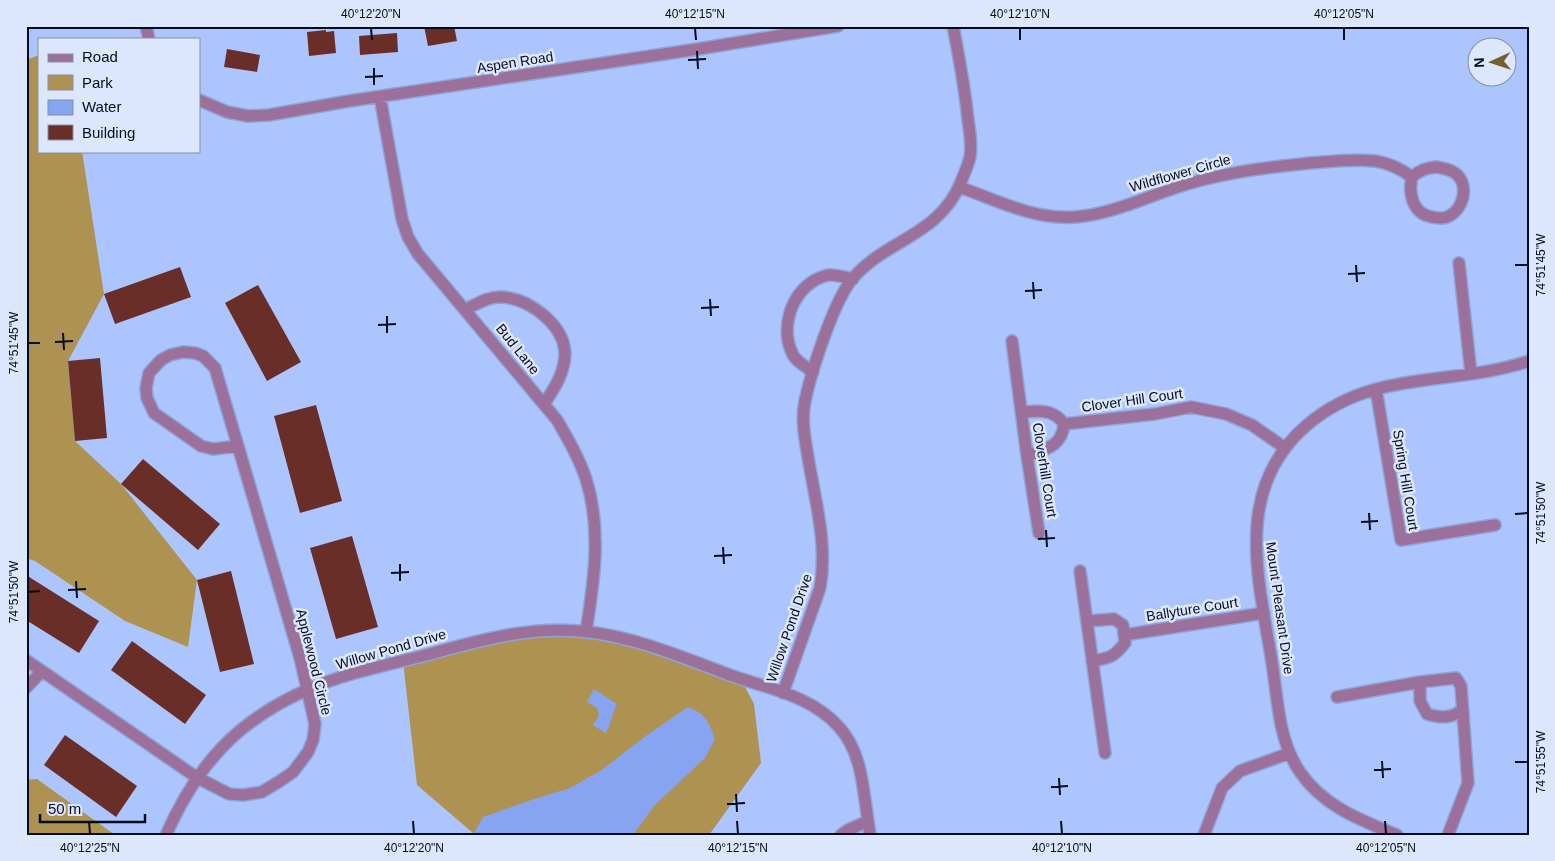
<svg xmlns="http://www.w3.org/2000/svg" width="1555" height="861" font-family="Arial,sans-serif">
<rect width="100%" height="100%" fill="#adc5ff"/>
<path fill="#ad9252" d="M 39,55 L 39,151 L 82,151 L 104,294 L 68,361 L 75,441 L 121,484 L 197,580 L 188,647 L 125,621 L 35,561 L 26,558 L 26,60 Z
M 586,632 L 741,679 L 754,704 L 761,763 L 709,835 L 473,835 L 473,833 L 417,785 L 403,661 L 484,639 Z
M 37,779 L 115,835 L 26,835 L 26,780 Z"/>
<path fill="#87a4f1" d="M 594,689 L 617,704 C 612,714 611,723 606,733 L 593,725 L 599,715 L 597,708 L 587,702 Z
M 688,707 C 706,714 709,722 715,739 L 705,758 L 655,805 L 633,835 L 473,835 L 483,817 L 531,800 L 570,788 L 603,769 L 647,735 Z"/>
<path fill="#692e28" d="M 424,26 L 454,26 L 457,41 L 428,46 Z
M 326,30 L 326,32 L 334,31 L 336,53 L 309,56 L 307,32 Z
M 397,33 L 398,52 L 360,55 L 359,36 Z
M 227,49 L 260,55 L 257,72 L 224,67 Z
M 180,267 L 191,297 L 115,324 L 104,294 Z
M 258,285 L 301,362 L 267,381 L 225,303 Z
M 100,358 L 107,438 L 75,441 L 68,361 Z
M 316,405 L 342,501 L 300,513 L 274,416 Z
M 143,459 L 220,524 L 198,550 L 121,484 Z
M 352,536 L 378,627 L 336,639 L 310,548 Z
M 231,571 L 254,664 L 220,672 L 197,580 Z
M 26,575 L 99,621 L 79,653 L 26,620 Z
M 132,641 L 206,695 L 185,724 L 111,670 Z
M 65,735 L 137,786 L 116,817 L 44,765 Z"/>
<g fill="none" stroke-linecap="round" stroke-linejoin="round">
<defs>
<path id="street" d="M 146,26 L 149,39
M 380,97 L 402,219 L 408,237 L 418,254 L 557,420 C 568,439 579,458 586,479 C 602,529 594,581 586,632
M 199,100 L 227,112 L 248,116 L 269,115 L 349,101 L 698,49 L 838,26
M 1436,167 C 1443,168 1449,169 1455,173 C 1470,184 1464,210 1447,217 C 1442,219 1437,218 1432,217 C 1413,214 1408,194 1412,177 C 1420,170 1426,168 1436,167 Z
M 959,187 C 997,200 1033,220 1075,217 C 1114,214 1150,195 1187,184 C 1231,171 1277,166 1322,162 C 1339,161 1357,159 1375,161 C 1389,163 1401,169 1412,177
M 1459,263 L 1471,374
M 466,309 C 477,304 489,296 502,297 C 530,299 565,325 565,355 C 564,374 554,389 544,404
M 1012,341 L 1027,456 L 1039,533
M 183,352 L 195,353 L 203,356 L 215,368 L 238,446 L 213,449 L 201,446 L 154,413 L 147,398 L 146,388 L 149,373 L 161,360 L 170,355 Z
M 813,372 C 806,367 797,362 793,355 C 780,329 790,295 815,280 C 819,278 825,275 830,275 C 837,275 845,277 853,279
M 1376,389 L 1401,540 L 1495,525
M 1021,412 C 1038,411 1053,408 1064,424 C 1062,447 1045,449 1027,456
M 1064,424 L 1155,414 L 1191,407 L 1226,414 L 1252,425 L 1285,448
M 1080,571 L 1105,753
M 1087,621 L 1114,619 L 1123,625 L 1125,643 C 1113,658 1109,658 1092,661
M 1124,635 L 1264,613
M 26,660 L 42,671 L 26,688
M 42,671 L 196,777 L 229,794 L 243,795 L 262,792 L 280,781 L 293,772 L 308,752 L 313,740 L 315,724 L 300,658 L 238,446
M 1420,682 L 1420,701 L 1427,714 C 1440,718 1452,719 1463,709
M 783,693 L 820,588 C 828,545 815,500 808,457 C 805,439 801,420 805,401 C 811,372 834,300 853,278 C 887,239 939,236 961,182 C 964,174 968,166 970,157 C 972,145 970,132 968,120 C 965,88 959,57 953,26
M 1337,697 L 1420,682 L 1456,678 L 1461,686 L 1468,783 L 1448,835
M 166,835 C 197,765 237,720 309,689 C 346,673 387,665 426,655 C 481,640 531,625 589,632 C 638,638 684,658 730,675 C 767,688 812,696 839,727 C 862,752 863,789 868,821
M 841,835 L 848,830 L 868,821 L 870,835
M 1204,835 L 1222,788 L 1240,771 L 1290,753
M 1397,835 C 1360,820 1323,806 1300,772 C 1278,740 1278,700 1272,663 C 1259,580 1232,489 1307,425 C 1374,368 1451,387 1529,361"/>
</defs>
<use href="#street" stroke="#8fa4d7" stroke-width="14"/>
<use href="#street" stroke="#9b709a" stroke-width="11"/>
</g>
<path fill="none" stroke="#060c20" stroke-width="2" d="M 371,28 L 372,40M 695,28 L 696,40M 1020,28 L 1020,40M 1344,28 L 1344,40M 697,51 L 698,69M 688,60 L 706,59M 374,68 L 374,85M 365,77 L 383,76M 1356,265 L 1357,282M 1515,265 L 1528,265M 1348,274 L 1365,273M 1033,282 L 1034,299M 1025,291 L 1042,290M 710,299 L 711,316M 701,308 L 719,307M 387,316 L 387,333M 378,325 L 396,324M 63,333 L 64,350M 55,342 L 73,341M 28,343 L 40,343M 1369,513 L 1370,530M 1515,514 L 1528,513M 1361,522 L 1378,521M 1046,530 L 1047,547M 1038,539 L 1055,538M 723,547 L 724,564M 714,556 L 732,555M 400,564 L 400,581M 391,573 L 409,572M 76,581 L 77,598M 68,590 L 86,589M 28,592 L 40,591M 1382,761 L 1383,778M 1515,762 L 1528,762M 1374,770 L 1391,769M 1059,778 L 1060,795M 1051,787 L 1068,786M 736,794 L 737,812M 727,804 L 745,803M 89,821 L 90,834M 413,821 L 414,834M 737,821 L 738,834M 1061,821 L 1062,834M 1385,821 L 1386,834"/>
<g text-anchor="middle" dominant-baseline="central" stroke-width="5" stroke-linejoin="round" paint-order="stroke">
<g font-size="14" fill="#060c20" stroke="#dce7fe">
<text transform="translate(515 62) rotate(-9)">Aspen Road</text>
<text transform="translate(1180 173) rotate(-16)">Wildflower Circle</text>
<text transform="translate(518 349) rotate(51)">Bud Lane</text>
<text transform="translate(1132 400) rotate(-8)">Clover Hill Court</text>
<text transform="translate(1045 470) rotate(81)">Cloverhill Court</text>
<text transform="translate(1406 480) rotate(81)">Spring Hill Court</text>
<text transform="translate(1280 608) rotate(82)">Mount Pleasant Drive</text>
<text transform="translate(1192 609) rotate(-9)">Ballyture Court</text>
<text transform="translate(789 628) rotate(-71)">Willow Pond Drive</text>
<text transform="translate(391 649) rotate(-16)">Willow Pond Drive</text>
<text transform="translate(314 662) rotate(76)">Applewood Circle</text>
</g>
</g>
<rect width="1555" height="861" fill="none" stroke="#dce7fe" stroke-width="55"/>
<rect x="38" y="38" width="162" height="115" fill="#dce7fe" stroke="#868fa5"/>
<rect x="48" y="54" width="25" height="8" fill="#9b709a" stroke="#868fa5"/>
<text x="82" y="62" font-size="15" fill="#060c20">Road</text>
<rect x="48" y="75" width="25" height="15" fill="#ad9252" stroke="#868fa5"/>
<text x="82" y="88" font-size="15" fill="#060c20">Park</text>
<rect x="48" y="100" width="25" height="15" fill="#87a4f1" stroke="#868fa5"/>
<text x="82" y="112" font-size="15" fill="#060c20">Water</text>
<rect x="48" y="125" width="25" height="15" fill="#692e28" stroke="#868fa5"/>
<text x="82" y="138" font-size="15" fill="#060c20">Building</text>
<g transform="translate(1492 62) rotate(267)"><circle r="24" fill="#dce7fe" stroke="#868fa5"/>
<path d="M0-4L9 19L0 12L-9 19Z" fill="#74602f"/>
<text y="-8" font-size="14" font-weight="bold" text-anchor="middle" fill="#060c20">N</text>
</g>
<path d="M40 814v8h105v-8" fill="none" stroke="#060c20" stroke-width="2.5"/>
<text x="48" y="814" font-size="15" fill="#060c20" stroke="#dce7fe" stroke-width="4" paint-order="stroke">50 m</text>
<rect x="28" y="28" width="1500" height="806" fill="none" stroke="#060c20" stroke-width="2"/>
<g font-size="12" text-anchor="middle" fill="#060c20">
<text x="371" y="18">40°12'20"N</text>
<text x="695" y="18">40°12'15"N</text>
<text x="1020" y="18">40°12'10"N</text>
<text x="1344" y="18">40°12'05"N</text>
<text transform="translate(1541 265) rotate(-90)" y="4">74°51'45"W</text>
<text transform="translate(14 343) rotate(-90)" y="4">74°51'45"W</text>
<text transform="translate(1541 513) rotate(-90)" y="4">74°51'50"W</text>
<text transform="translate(14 592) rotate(-90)" y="4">74°51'50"W</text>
<text transform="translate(1541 762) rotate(-90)" y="4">74°51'55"W</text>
<text x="90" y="852">40°12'25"N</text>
<text x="414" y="852">40°12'20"N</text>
<text x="738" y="852">40°12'15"N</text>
<text x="1062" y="852">40°12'10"N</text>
<text x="1386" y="852">40°12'05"N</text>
</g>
</svg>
